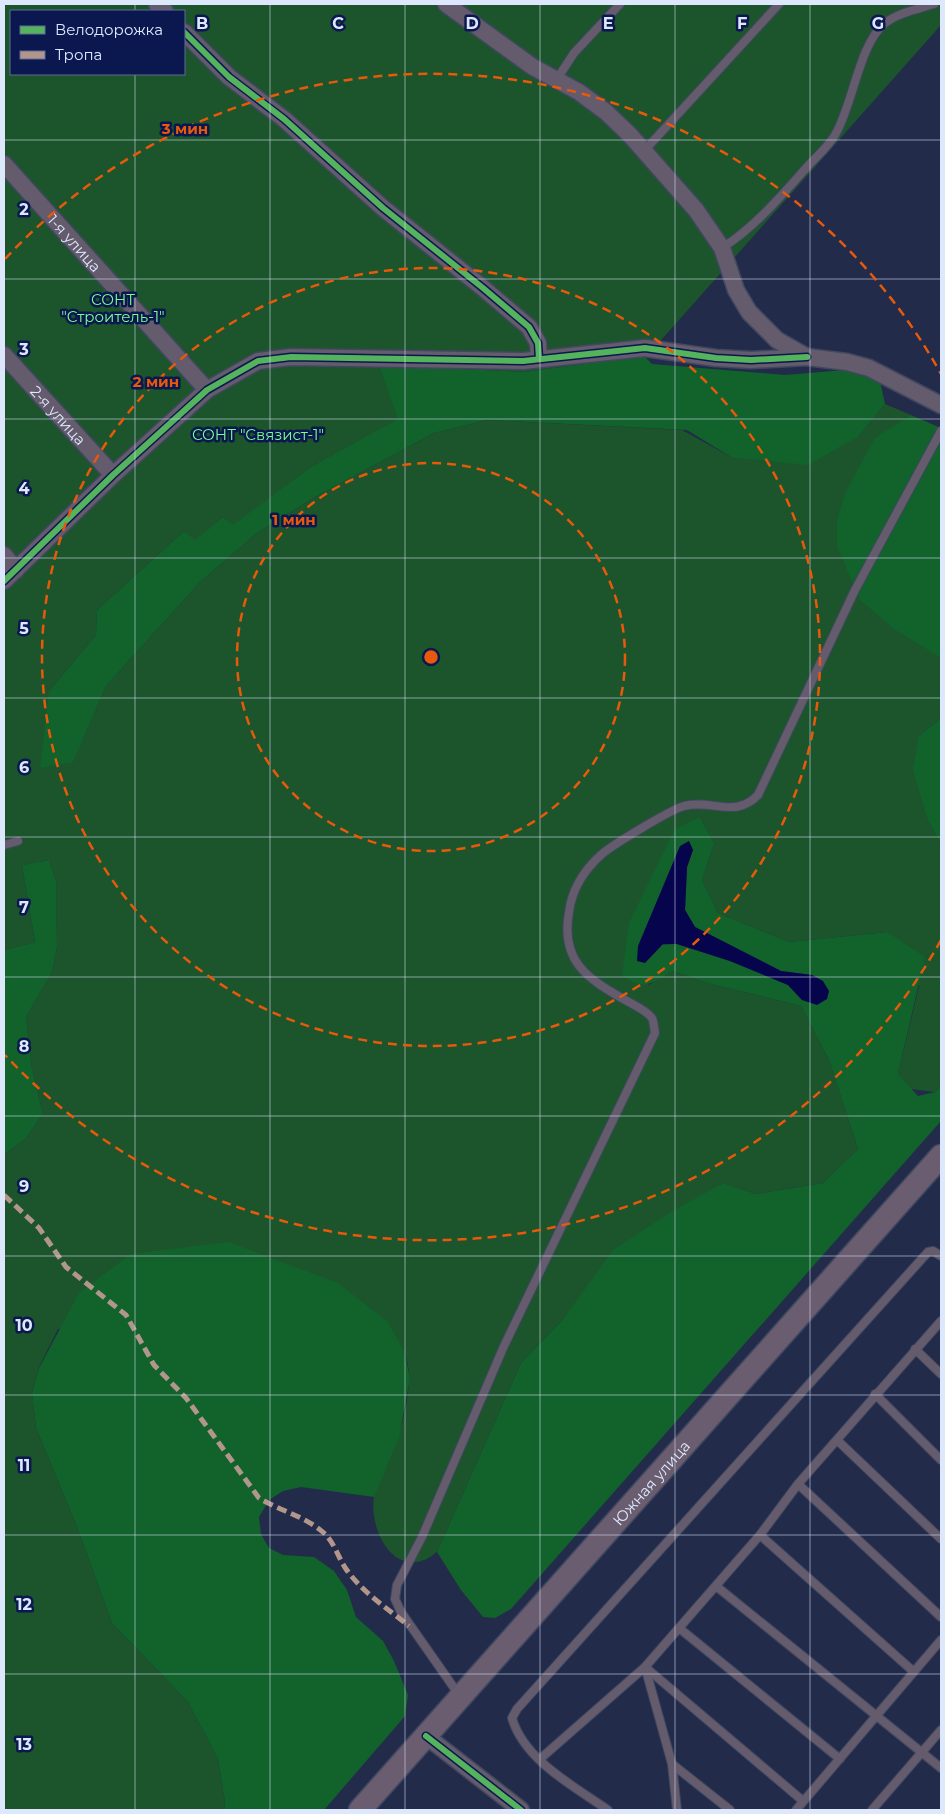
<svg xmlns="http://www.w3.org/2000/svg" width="945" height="1814" font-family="Montserrat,sans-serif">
<rect width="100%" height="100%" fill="#222b4a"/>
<path fill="#1c552c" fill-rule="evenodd" d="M 4,4 L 941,4 L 941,25 L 647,356 L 524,372 L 380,365 L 399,419 L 312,466 L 233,526 L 223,517 L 195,541 L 184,531 L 97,610 L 96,635 L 49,691 L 73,761 L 106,686 L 200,582 L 257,533 L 315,497 L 434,433 L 487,420 L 682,430 L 731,457 L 859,436 L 885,404 L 911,415 L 872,443 L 938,656 L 941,656 L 941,718 L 919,736 L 928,821 L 941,844 L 941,1086 L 935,1092 L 911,1089 L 898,1074 L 919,986 L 887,932 L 789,942 L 718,913 L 702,880 L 714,843 L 700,817 L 648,985 L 673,971 L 707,983 L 801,1006 L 829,1060 L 858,1149 L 823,1183 L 756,1194 L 723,1183 L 564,1318 L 521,1363 L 437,1552 C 433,1554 429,1559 424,1560 C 389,1573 369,1525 374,1497 C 376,1483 386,1467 392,1454 C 401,1432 408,1404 409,1380 C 410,1371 407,1361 405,1353 L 58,1329 L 39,1367 L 32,1393 L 36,1428 L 76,1524 L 112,1623 L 188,1702 L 218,1759 L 225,1802 L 224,1810 L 4,1810 L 4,1155 L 25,1139 L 43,1114 L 32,1069 L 26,1017 L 52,972 L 57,947 L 56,880 L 49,860 L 22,865 L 35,942 L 4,950 ZM 11,11 L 184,11 L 184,74 L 11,74 Z"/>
<path fill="#12622b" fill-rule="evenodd" d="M 644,356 L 652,364 L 785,375 L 845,370 L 880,381 L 885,404 L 859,436 L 808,465 L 731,457 L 687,430 L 487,420 L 434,433 L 315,497 L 257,533 L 200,582 L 106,686 L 73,762 L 40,768 L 49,691 L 96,635 L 97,610 L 184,531 L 195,540 L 223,517 L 233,525 L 312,466 L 398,419 L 379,365 L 524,372 Z
M 911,415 L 941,428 L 941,656 L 938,656 L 894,629 L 859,599 L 837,545 L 837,521 L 845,493 L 875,438 Z
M 941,718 L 941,844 L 928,821 L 913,770 L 919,736 Z
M 700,817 L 714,843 L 702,880 L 718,913 L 789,942 L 887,932 L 925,957 L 898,1074 L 918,1096 L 935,1092 L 941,1086 L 941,1121 L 511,1609 L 495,1618 L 483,1617 L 461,1590 L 437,1552 L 521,1363 L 564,1318 L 613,1250 L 671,1212 L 723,1183 L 756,1194 L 823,1183 L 858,1149 L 829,1060 L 801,1006 L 707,983 L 673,971 C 652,983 644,992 622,975 L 629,923 L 675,829 ZM 689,841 L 693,850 L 687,867 L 685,910 L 695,927 L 781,971 L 812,975 L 802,1000 L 788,985 L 730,961 L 677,944 L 638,946 L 680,846 Z
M 49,860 L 56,880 L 57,947 L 52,972 L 26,1017 L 32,1069 L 43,1114 L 25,1139 L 4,1155 L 4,950 L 35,942 L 22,865 Z
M 229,1242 L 338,1283 L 388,1322 L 405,1353 L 410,1379 L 399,1438 L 374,1497 L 301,1487 L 283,1491 L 269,1500 L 259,1517 L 261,1534 L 269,1548 L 283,1555 L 314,1557 L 334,1571 L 347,1590 L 356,1617 L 383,1641 L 394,1661 L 408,1695 L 405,1716 L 324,1810 L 224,1810 L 225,1802 L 218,1759 L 188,1702 L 112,1623 L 76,1524 L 36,1428 L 32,1393 L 39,1368 L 79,1293 L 131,1254 Z"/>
<path fill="#06044c" d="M 689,841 L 693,850 L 687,867 L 685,910 L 695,927 L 781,971 L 812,975 L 823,981 L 829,991 L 827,999 L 817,1005 L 802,1000 L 788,985 L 730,961 L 677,944 L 663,944 L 645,963 L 637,961 L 638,946 L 680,846 Z"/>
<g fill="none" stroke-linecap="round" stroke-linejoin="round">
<defs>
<path id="lane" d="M 557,79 L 574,53 L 620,4
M 644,151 L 779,4
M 722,248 C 755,227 781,196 807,167 C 816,157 828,147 835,135 C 853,105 859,45 884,24 C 897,13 918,9 934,4
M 4,845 L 18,841
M 915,1349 L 941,1374
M 875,1394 L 941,1460
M 837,1440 L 941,1539
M 798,1484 L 941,1617
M 760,1535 L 914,1672
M 716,1586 L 941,1768
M 679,1628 L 840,1759
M 459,1695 L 401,1612 L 395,1599 L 397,1585 L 422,1537 L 504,1346 L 655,1033 C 654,1029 654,1022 652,1018 C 647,1011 634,1005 627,1001 C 588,979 560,962 569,912 C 572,889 585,869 602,854 C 614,844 670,810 684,806 C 713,799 735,819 758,795 L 855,590 L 941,431
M 540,1759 L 645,1667 L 672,1764 L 730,1810
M 672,1764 L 677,1810
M 803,1801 L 645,1667 L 760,1535 L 798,1484 L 941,1321
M 608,1810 C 575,1787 524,1760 512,1718 L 517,1709 L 928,1252 L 933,1251 L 941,1256
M 796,1810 L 941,1640
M 872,1810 L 941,1730"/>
<g id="street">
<path d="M 157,4 L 165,11"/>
<path d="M 446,4 L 533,67 L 579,92 L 606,112 L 630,135 L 696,210 L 722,248 L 736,290 L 749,312 L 777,340 L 807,357 L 847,362 L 869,368 L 941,405"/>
<path d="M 184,32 L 229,77 L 284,119 L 383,208 L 483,288 L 529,327 L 538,343 L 539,359"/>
<path id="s1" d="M 4,164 L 207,390"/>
<path id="s2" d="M 4,355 L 113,475"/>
<path d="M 4,555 L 16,570"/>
<path d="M 4,581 L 113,475 L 207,390 L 258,361 L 291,357 L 523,361 L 645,348 L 716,358 L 751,360 L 807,357"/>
<path d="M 426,1736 L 521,1810"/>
</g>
<g id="secondary">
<path id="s3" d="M 360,1810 L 941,1156"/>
</g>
</defs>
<use href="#lane" stroke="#404760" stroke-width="10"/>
<use href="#street" stroke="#404760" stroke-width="19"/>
<use href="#secondary" stroke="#404760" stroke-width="25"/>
<use href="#lane" stroke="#645b6c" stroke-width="8"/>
<use href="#street" stroke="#645b6c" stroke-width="16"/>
<use href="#secondary" stroke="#695d6f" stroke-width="22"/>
<path stroke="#b2968c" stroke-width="5" stroke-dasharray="10 5" stroke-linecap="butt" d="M 4,1195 L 39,1228 L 66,1267 L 126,1315 L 154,1365 L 186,1398 L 259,1498 C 280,1511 305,1516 324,1533 C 334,1542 338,1557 346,1569 C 362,1592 388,1609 409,1626"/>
<defs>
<path id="cycleway" d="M 184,32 L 229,77 L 284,119 L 383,208 L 483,288 L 529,327 L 538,343 L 539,359
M 4,581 L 113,475 L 207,390 L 258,361 L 291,357 L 523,361 L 645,348 L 716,358 L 751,360 L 807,357
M 426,1736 L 521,1810"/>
</defs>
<use href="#cycleway" stroke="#0a184f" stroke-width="9"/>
<use href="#cycleway" stroke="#56b35d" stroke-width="6"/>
</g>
<path fill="none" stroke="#dee8fd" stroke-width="1" stroke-opacity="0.55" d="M 135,4 L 135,11M 270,4 L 270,1810M 405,4 L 405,1810M 540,4 L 540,1810M 675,4 L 675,1810M 810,4 L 810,1810M 135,74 L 135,1810M 4,140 L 941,140M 4,279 L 941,279M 4,419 L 941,419M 4,558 L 941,558M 4,698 L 941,698M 4,837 L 941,837M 4,977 L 941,977M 4,1116 L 941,1116M 4,1256 L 941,1256M 4,1395 L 941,1395M 4,1535 L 941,1535M 4,1674 L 941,1674"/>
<g fill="none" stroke="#e8590c" stroke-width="2.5" stroke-dasharray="9 6">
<circle cx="431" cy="657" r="194"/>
<circle cx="431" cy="657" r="389"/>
<path d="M941 940A583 583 0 0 1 5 1055M5 259A583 583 0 0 1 941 374"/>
</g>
<g text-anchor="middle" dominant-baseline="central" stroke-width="5" stroke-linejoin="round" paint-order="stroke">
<g font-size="15" fill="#dee8fd" stroke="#0a184f">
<text stroke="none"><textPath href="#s1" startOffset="106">1-я улица</textPath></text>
<text stroke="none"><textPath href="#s2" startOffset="81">2-я улица</textPath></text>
<text stroke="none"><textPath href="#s3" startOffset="438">Южная улица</textPath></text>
</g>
<g font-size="15" fill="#79fe8b" stroke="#0a184f">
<text x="113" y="299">СОНТ<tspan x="113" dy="17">"Строитель-1"</tspan></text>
<text x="258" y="434">СОНТ "Связист-1"</text>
</g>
</g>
<g font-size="16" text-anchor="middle" font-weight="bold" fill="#dee8fd" stroke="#0a184f" stroke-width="5" stroke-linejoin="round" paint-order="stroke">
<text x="202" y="29">B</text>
<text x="338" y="29">C</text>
<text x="472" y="29">D</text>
<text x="608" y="29">E</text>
<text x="742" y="29">F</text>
<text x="878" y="29">G</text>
<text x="24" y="215">2</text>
<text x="24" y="355">3</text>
<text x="24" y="494">4</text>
<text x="24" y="634">5</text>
<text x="24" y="773">6</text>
<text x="24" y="913">7</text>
<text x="24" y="1052">8</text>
<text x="24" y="1192">9</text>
<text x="24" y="1331">10</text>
<text x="24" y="1471">11</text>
<text x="24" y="1610">12</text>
<text x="24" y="1750">13</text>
</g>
<circle cx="431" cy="657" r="8" fill="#e8590c" stroke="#0a184f" stroke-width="2.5"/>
<g font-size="15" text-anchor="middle" font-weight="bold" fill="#e8590c" stroke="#0a184f" stroke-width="5" stroke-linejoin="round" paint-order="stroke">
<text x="185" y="134">3 мин</text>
<text x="156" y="387">2 мин</text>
<text x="294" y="525">1 мин</text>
</g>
<rect width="945" height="1814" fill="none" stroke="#dee8fd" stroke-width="10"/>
<rect x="10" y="10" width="175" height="65" fill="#0a184f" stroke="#5f6b95"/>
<rect x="20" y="26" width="25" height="8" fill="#56b35d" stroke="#5f6b95"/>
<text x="55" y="35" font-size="15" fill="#dee8fd">Велодорожка</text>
<rect x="20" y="51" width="25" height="8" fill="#b2968c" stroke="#5f6b95"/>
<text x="55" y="60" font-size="15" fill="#dee8fd">Тропа</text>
</svg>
